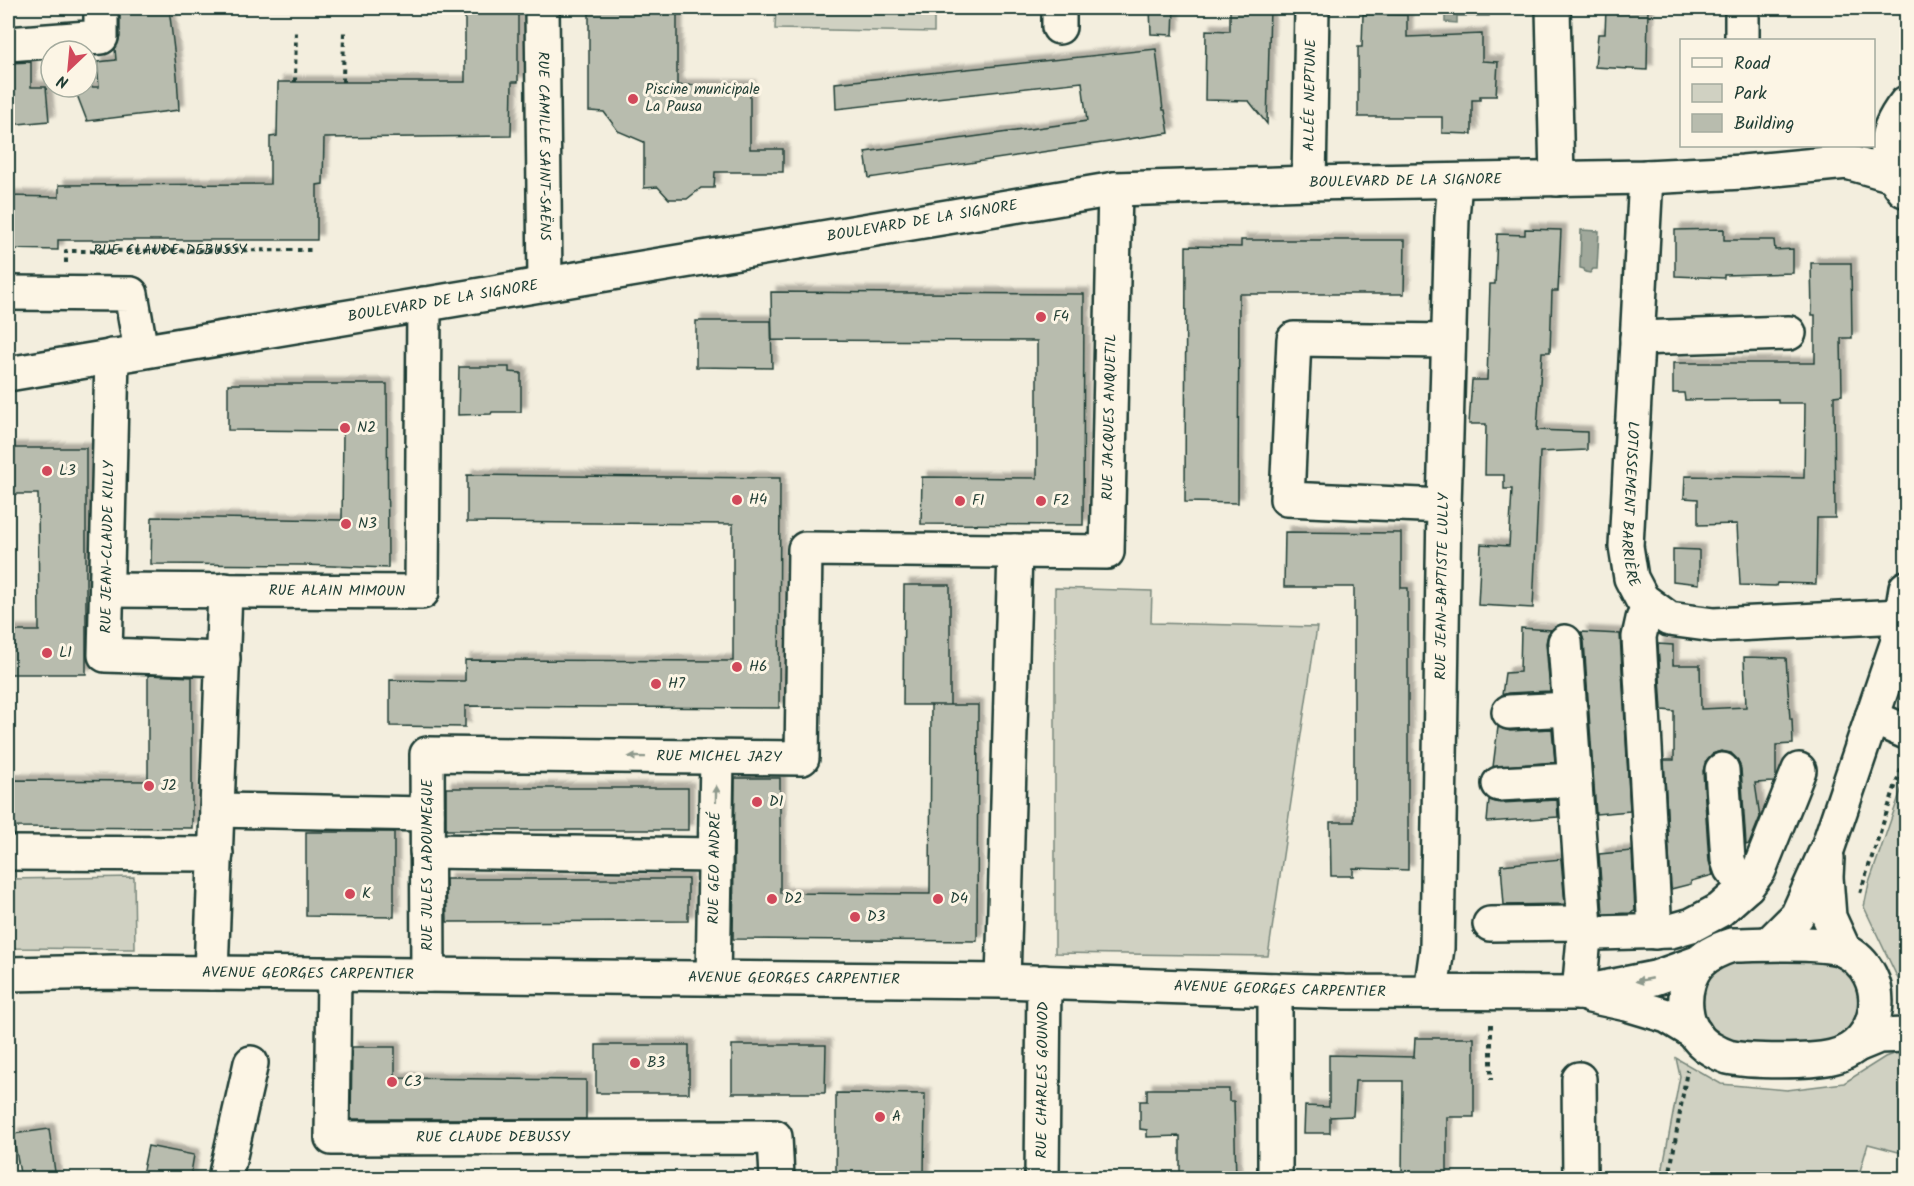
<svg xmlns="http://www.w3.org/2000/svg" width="1914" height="1186" font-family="Kalam,sans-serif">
<defs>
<filter id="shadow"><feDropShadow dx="5.5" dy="-5.5" stdDeviation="1.5" flood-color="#0004"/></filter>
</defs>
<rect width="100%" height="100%" fill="#f3eede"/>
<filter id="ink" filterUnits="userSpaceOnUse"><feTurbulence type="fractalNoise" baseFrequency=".0167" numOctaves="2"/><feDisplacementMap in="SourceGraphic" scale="12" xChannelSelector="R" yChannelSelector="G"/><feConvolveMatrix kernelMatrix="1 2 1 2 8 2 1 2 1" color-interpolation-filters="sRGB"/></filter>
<g filter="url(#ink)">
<path fill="#d0d1c2" stroke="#78877b" stroke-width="1.5" d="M 776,8 L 934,8 L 934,32 L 775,29 Z
M 1055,588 L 1152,591 L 1151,623 L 1317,627 L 1268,956 L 1055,953 Z
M 1906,776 L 1906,990 L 1901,985 L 1864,907 L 1869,883 Z
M 134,877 L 135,949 L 8,948 L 8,879 Z
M 1722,956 L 1846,959 L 1868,1008 L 1835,1046 L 1725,1045 L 1701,1020 L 1697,986 Z
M 1904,1050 L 1906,1050 L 1906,1154 L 1868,1144 L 1858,1178 L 1661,1178 L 1680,1076 L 1676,1058 L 1721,1084 L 1787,1090 L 1844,1083 L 1885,1057 Z"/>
<path fill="#a0a89b" stroke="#6c7d72" stroke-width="1.5" d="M 1445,8 L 1489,8 L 1489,16 L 1457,16 L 1457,23 L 1445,22 Z
M 1581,230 L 1599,231 L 1597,269 L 1593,269 L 1590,273 L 1585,272 L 1584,269 L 1580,268 Z"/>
<path fill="#b8bcae" stroke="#1f3d34" stroke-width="1.5" filter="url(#shadow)" d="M 124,8 L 169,8 L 177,75 L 179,110 L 87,121 L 74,87 L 99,87 L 97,62 L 116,60 L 115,49 L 120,37 L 120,10 L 124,10 Z
M 465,8 L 518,8 L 518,82 L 512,82 L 511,136 L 324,138 L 323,184 L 317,185 L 317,240 L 58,240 L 58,250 L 8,249 L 8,196 L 59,197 L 59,185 L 270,184 L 270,137 L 277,136 L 278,82 L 465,82 Z
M 589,8 L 677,8 L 677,85 L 750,86 L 750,149 L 783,149 L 783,172 L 715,172 L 714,188 L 701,188 L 687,199 L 669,199 L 658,187 L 644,188 L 644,142 L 618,131 L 604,112 L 589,111 Z
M 1150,8 L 1174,8 L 1173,35 L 1151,34 Z
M 1230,8 L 1270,8 L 1267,124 L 1249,101 L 1205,100 L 1206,30 L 1230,31 Z
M 1606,8 L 1648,8 L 1647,70 L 1595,67 L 1598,34 L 1605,34 Z
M 1363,14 L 1407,15 L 1407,37 L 1482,34 L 1482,61 L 1498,62 L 1496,96 L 1480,96 L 1480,100 L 1472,100 L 1472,134 L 1442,133 L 1442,117 L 1358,117 L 1358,47 L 1362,47 Z
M 1156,49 L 1163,110 L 1165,110 L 1169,133 L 869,178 L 865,152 L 1087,121 L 1082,82 L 836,109 L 835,83 Z
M 31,62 L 31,87 L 46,87 L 49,121 L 8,125 L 8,69 L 9,63 Z
M 1525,229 L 1561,230 L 1558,291 L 1552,291 L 1550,352 L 1542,352 L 1537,430 L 1587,432 L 1587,450 L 1540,452 L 1533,608 L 1478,605 L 1481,544 L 1509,546 L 1512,489 L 1504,489 L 1504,475 L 1485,475 L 1486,424 L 1469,424 L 1472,380 L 1487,380 L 1490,284 L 1495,284 L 1497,234 L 1525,235 Z
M 1724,229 L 1724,240 L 1774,240 L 1775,250 L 1793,249 L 1793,273 L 1724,275 L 1724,278 L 1675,276 L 1675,230 Z
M 1241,240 L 1405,240 L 1404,294 L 1239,294 L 1238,503 L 1185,502 L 1186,246 L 1241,247 Z
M 1811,263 L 1851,263 L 1852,338 L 1841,338 L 1842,395 L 1834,396 L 1835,518 L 1817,518 L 1816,584 L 1777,583 L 1776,586 L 1740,585 L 1737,524 L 1698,525 L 1698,499 L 1684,498 L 1685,476 L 1804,478 L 1805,403 L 1778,403 L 1778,399 L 1685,400 L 1684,393 L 1673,393 L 1673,363 L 1815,363 L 1815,315 L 1812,315 Z
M 771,292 L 1084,294 L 1083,525 L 921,524 L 922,477 L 1037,478 L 1037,341 L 772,340 Z
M 696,321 L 771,321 L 772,368 L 696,367 Z
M 459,367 L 509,367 L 509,372 L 521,373 L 521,412 L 492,412 L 491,414 L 458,415 Z
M 228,384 L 387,384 L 388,568 L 303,565 L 151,564 L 152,517 L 342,520 L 343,431 L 228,430 Z
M 8,448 L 86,448 L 86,674 L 8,674 L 8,631 L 39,631 L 38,494 L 8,494 Z
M 467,475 L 780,478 L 779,708 L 465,706 L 465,727 L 390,726 L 390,680 L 465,681 L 465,660 L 733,661 L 733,524 L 467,522 Z
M 1285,532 L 1401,533 L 1401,588 L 1408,588 L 1408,870 L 1353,868 L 1353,876 L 1331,876 L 1330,822 L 1354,822 L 1354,587 L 1284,587 Z
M 1673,549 L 1699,550 L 1699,584 L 1673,581 Z
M 904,585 L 950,585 L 950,705 L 903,705 Z
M 1521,628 L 1551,630 L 1548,634 L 1546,643 L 1550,691 L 1508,693 L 1502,695 L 1505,673 L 1520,672 Z
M 1581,632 L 1620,634 L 1630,811 L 1596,814 L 1584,641 Z
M 1658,644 L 1673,645 L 1673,665 L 1700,665 L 1701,709 L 1746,707 L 1744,657 L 1786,658 L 1790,719 L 1792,719 L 1793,744 L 1776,745 L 1776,778 L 1774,782 L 1755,783 L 1760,817 L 1749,844 L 1746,845 L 1741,769 L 1738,760 L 1731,753 L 1721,751 L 1712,754 L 1706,761 L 1703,771 L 1709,861 L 1713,875 L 1691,881 L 1691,884 L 1671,889 L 1664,760 L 1674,760 L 1674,711 L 1662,710 Z
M 148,675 L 192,677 L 192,828 L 8,827 L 8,780 L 148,781 Z
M 931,705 L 978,705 L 977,941 L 733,939 L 735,778 L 780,778 L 780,893 L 930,894 Z
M 1498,727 L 1510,731 L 1552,729 L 1555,762 L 1493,767 Z
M 446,788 L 688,788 L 688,830 L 446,830 Z
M 1489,800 L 1500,803 L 1557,800 L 1558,817 L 1487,822 Z
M 306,832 L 394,832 L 394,917 L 306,916 Z
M 1632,851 L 1635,911 L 1630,913 L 1603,914 L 1599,854 Z
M 1561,859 L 1565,904 L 1504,905 L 1501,865 Z
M 446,879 L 688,879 L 688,921 L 447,922 Z
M 1415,1038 L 1474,1038 L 1474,1117 L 1447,1117 L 1447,1177 L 1402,1178 L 1403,1081 L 1355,1081 L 1353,1116 L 1330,1117 L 1330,1133 L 1304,1133 L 1305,1106 L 1329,1107 L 1329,1055 L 1414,1057 Z
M 596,1045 L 689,1045 L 689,1093 L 596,1093 Z
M 732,1045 L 826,1045 L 825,1093 L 732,1093 Z
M 352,1047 L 395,1047 L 395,1078 L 586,1080 L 586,1119 L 351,1119 Z
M 1147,1089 L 1229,1089 L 1229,1101 L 1234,1101 L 1236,1179 L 1180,1179 L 1180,1136 L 1147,1137 L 1147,1130 L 1140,1129 L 1140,1101 L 1147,1101 Z
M 836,1093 L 925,1094 L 924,1178 L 836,1178 Z
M 49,1129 L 56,1179 L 21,1179 L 13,1134 Z
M 148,1146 L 194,1155 L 190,1179 L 141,1179 Z"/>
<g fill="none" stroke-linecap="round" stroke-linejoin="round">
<defs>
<g id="minor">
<path id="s2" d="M 542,8 L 545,284"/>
<path d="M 1553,8 L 1557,179"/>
<path d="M 1742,8 L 1742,40"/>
<path d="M 1059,27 L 1059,8"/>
<path d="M 8,44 L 101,37 L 101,8"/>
<path id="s3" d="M 1646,177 L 1626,546 L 1631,578 L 1642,599 L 1669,619 L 1714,625 L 1902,616"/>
<path id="s4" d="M 1309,183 L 1312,8"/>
<path d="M 1904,190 C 1879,160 1883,132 1906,103"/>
<path d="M 8,293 L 131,294 L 141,351"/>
<path d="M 1637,338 L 1789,333"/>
<path d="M 112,356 L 105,655 L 223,659"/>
<path id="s5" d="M 8,374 L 1115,189 L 1309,183 L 1646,177 L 1743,172 L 1847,162 L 1893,175"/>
<path d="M 1444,506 L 1287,499 L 1294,339 L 1448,341"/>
<path id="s6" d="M 107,590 L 422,592 L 424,304"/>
<path d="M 1650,606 L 1643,619 L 1639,637 L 1655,932"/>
<path d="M 1565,642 L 1585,927 L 1579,993"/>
<path d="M 1509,712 L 1570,709"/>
<path d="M 1872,717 L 1906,732"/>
<path d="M 1722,770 L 1728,860 L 1731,869 L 1747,886"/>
<path d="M 1499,784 L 1575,780"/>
<path d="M 217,810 L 427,814"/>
<path d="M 427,851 L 715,855"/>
<path d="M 8,853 L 216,854"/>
<path d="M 1827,858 L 1826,877 L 1829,917 L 1844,950"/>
<path d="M 1490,924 L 1572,923 L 1597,933 L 1671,931 L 1692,925 L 1720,910 L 1747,886 L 1759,870 L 1799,770"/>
<path d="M 1769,944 L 1797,916 L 1828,847 L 1897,644 L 1906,588"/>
<path d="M 1732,945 C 1759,945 1822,940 1844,950 C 1892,974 1884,1045 1832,1057 C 1811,1062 1749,1062 1728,1057 C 1722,1055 1716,1052 1711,1049 C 1681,1032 1678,986 1700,962 C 1709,953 1720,949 1732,945 Z"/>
<path d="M 211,973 L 225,590"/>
<path id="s7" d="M 8,974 L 114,972 L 1003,981 L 1344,992 L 1579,993 L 1655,978 L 1700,962"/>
<path id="s8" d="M 334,975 L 332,1138 L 775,1137 L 777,1178"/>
<path id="s9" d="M 428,975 L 427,754 L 802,758 L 805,549 L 1107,552 L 1115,189"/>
<path id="s10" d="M 713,978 L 717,758"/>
<path d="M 1003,981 L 1015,551"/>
<path id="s11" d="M 1431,992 L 1437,948 L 1444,506 L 1452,218 L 1455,181"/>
<path d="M 1590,996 L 1627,1004 L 1667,1016 L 1695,1033"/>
<path d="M 1857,1045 L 1879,1036 L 1906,1035"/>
<path d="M 1579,1079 L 1580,1178"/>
<path d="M 225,1178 L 251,1063"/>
<path id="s12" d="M 1042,1178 L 1044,982"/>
<path d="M 1275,1178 L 1275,990"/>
</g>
</defs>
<use href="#minor" stroke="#1f3d34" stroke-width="38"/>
<g stroke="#1f3d34" stroke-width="4" stroke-dasharray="4.5 4.5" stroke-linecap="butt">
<path d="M 295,82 L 296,29"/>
<path d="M 343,82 L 344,30"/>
<path id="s1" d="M 66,263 L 66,251 L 315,250"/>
<path d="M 1860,893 L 1903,763"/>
<path d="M 1491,1024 L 1491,1080"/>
<path d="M 1669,1178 L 1687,1070"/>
</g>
<use href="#minor" stroke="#fcf5e5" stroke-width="33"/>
</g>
<defs><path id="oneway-solid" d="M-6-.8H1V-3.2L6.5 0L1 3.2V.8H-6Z" transform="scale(1.5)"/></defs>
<g fill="#8e998c">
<use href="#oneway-solid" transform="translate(637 757) rotate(-179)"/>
<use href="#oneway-solid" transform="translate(716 794) rotate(-89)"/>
<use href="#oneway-solid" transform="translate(1644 980) rotate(169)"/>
</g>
</g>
<g fill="#d1495b" stroke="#fcf5e5" stroke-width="2">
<circle cx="633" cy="99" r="6"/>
<circle cx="1041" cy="317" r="6"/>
<circle cx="345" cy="428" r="6"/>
<circle cx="47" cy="471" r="6"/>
<circle cx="737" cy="500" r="6"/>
<circle cx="960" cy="501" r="6"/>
<circle cx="1041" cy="501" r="6"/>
<circle cx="346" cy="524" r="6"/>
<circle cx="47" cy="653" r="6"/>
<circle cx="737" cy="667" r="6"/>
<circle cx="656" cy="684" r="6"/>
<circle cx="149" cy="786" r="6"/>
<circle cx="757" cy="802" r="6"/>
<circle cx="350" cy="894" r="6"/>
<circle cx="772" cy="899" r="6"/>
<circle cx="938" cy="899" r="6"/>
<circle cx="855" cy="917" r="6"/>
<circle cx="635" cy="1063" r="6"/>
<circle cx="392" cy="1082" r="6"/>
<circle cx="880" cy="1117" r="6"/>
</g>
<g text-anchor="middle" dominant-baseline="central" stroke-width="6" stroke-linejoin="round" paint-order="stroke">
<g font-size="15" fill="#1f3d34" stroke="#fcf5e5" text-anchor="start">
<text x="645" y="90">Piscine municipale<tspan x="645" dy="17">La Pausa</tspan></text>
<text x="1053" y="317">F4</text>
<text x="357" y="428">N2</text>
<text x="59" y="471">L3</text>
<text x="749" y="500">H4</text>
<text x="972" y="501">F1</text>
<text x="1053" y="501">F2</text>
<text x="358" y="524">N3</text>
<text x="59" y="653">L1</text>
<text x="749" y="667">H6</text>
<text x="668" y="684">H7</text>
<text x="161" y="786">J2</text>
<text x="769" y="802">D1</text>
<text x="362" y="894">K</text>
<text x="784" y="899">D2</text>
<text x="950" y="899">D4</text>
<text x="867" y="917">D3</text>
<text x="647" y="1063">B3</text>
<text x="404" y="1082">C3</text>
<text x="892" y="1117">A</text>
</g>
<g font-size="15" fill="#1f3d34" stroke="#fcf5e5">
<text stroke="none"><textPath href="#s4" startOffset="88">ALLÉE NEPTUNE</textPath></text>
<text stroke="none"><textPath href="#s2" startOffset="138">RUE CAMILLE SAINT-SAËNS</textPath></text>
<text stroke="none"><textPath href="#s5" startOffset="1413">BOULEVARD DE LA SIGNORE</textPath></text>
<text stroke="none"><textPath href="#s5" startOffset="927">BOULEVARD DE LA SIGNORE</textPath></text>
<text stroke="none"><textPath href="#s1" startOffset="116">RUE CLAUDE DEBUSSY</textPath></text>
<text stroke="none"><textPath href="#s5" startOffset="441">BOULEVARD DE LA SIGNORE</textPath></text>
<text stroke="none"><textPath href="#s9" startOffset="1242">RUE JACQUES ANQUETIL</textPath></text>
<text stroke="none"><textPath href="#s3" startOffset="328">LOTISSEMENT BARRIÈRE</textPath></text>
<text transform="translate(108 547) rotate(-89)">RUE JEAN-CLAUDE KILLY</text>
<text stroke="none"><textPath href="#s11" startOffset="406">RUE JEAN-BAPTISTE LULLY</textPath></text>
<text stroke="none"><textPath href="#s6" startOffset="230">RUE ALAIN MIMOUN</textPath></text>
<text stroke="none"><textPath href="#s9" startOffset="513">RUE MICHEL JAZY</textPath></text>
<text transform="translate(428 865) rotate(-90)">RUE JULES LADOUMEGUE</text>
<text stroke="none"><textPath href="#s10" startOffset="110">RUE GEO ANDRÉ</textPath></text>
<text stroke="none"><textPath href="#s7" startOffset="300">AVENUE GEORGES CARPENTIER</textPath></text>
<text stroke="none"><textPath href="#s7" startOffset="786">AVENUE GEORGES CARPENTIER</textPath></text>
<text stroke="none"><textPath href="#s7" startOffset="1272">AVENUE GEORGES CARPENTIER</textPath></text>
<text stroke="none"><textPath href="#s12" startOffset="98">RUE CHARLES GOUNOD</textPath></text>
<text stroke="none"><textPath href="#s8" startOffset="324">RUE CLAUDE DEBUSSY</textPath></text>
</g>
</g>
<rect width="1914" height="1186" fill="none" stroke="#fcf5e5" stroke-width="30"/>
<rect x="15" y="15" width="1884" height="1156" fill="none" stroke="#1f3d34" stroke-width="2" filter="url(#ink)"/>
<rect x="1680" y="39" width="195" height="108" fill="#fcf5e5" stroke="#a4ab9e" stroke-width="1.5"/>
<rect x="1692" y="58" width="30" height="9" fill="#fcf5e5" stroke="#a4ab9e" stroke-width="1.5"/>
<text x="1734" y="69" font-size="18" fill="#1f3d34">Road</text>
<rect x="1692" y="84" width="30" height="18" fill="#d0d1c2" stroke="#a4ab9e" stroke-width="1.5"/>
<text x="1734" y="99" font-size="18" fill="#1f3d34">Park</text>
<rect x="1692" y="114" width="30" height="18" fill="#b8bcae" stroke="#a4ab9e" stroke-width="1.5"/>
<text x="1734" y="129" font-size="18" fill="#1f3d34">Building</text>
<g transform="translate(69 69) rotate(206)"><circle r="28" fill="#fcf5e5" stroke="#a4ab9e" stroke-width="1.5"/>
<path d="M0-4.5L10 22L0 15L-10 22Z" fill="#d1495b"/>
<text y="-9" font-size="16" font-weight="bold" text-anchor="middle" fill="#1f3d34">N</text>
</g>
</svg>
